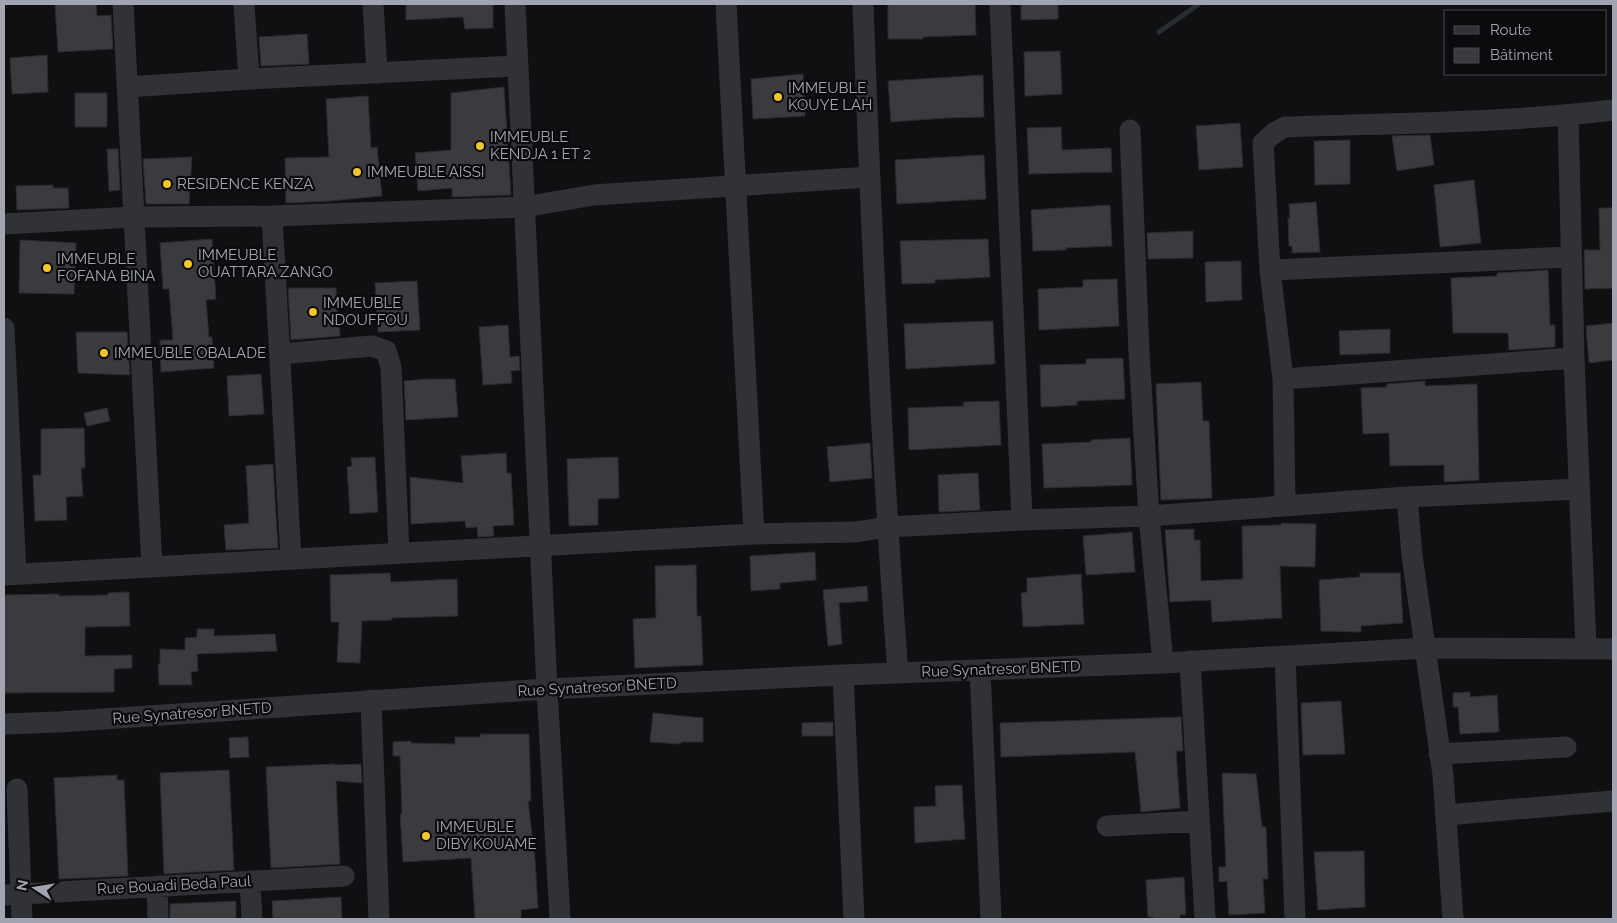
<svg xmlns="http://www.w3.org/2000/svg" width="1617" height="923" font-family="Raleway,sans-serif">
<rect width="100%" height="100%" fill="#101012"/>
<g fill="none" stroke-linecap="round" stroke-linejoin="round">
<path stroke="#272d35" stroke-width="5" d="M 1159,32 L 1199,4"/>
</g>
<path fill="#3a3a3f" stroke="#2b2a2e" d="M 55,4 L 96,4 L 97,16 L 111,15 L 113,49 L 58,52 Z
M 406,4 L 493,4 L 493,28 L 465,29 L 463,17 L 406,20 Z
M 888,4 L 975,4 L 976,35 L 923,37 L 923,39 L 888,39 Z
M 1021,4 L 1058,4 L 1058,19 L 1021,20 Z
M 307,34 L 309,64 L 261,66 L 259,37 Z
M 1060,51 L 1062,94 L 1025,96 L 1024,52 Z
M 47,55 L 48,92 L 12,94 L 10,58 Z
M 803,74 L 805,116 L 753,119 L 751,79 Z
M 983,75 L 984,117 L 945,118 L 891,122 L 888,81 Z
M 504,87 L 511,195 L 452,197 L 452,188 L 418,191 L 415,153 L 451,150 L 451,93 Z
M 75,93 L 107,93 L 107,127 L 75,127 Z
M 368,96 L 371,148 L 377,147 L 382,196 L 330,201 L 286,203 L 285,158 L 329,157 L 326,99 Z
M 1240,123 L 1243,167 L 1199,170 L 1196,126 Z
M 1061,127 L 1062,150 L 1111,148 L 1112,172 L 1029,174 L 1027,128 Z
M 1430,135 L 1434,165 L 1397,171 L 1392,136 Z
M 1350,140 L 1350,184 L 1315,185 L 1314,141 Z
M 107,149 L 118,149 L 120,190 L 109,191 Z
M 984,155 L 986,199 L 897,204 L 895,160 Z
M 192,157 L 189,204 L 146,204 L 143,159 Z
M 1474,180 L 1481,243 L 1440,247 L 1434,185 Z
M 53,185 L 53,188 L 68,188 L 69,208 L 17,210 L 16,186 Z
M 1316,202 L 1320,252 L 1292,253 L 1292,246 L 1289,246 L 1288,218 L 1290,218 L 1289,204 Z
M 1110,205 L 1112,246 L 1066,248 L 1066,250 L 1033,251 L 1031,210 Z
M 1599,208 L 1613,208 L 1613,288 L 1585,289 L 1584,250 L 1600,250 Z
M 1193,231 L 1193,258 L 1148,259 L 1147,233 Z
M 212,239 L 216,299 L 206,300 L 209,337 L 212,337 L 214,368 L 161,372 L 160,340 L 173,340 L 169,289 L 163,289 L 160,243 Z
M 988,239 L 990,277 L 935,280 L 935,283 L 902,284 L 900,241 Z
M 20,240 L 76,243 L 74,294 L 19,293 Z
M 1241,261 L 1242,300 L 1206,302 L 1205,262 Z
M 1548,270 L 1550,325 L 1555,325 L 1555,347 L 1509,350 L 1508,333 L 1453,333 L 1451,278 L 1497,276 L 1497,273 Z
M 1117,279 L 1119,326 L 1039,330 L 1038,289 L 1083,287 L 1083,280 Z
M 417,281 L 420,330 L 378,332 L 375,283 Z
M 288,288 L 336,288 L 340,336 L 291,340 Z
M 993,321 L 995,364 L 906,369 L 904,324 Z
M 1613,323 L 1613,360 L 1589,363 L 1586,326 Z
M 508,325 L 510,357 L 519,356 L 520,370 L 511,371 L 512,383 L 483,385 L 479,327 Z
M 1390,329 L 1390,353 L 1340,355 L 1339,331 Z
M 76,332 L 127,332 L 130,375 L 78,373 Z
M 1123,358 L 1125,399 L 1077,401 L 1077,405 L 1041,407 L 1040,365 L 1086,364 L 1086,359 Z
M 261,374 L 264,414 L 229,416 L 227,376 Z
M 428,379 L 455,379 L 458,417 L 406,420 L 404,381 Z
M 1425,381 L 1425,386 L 1477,384 L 1479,480 L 1444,482 L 1444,465 L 1390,466 L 1389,433 L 1363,434 L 1361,388 L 1387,387 L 1387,384 Z
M 1201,382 L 1203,421 L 1209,421 L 1212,498 L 1161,500 L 1156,384 Z
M 999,401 L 1001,445 L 909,450 L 908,408 L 964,406 L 963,402 Z
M 107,408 L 110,421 L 87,426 L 84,413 Z
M 84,428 L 85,468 L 81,468 L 83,496 L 66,497 L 67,520 L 35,521 L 33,475 L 41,475 L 41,429 Z
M 1130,438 L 1132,485 L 1044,488 L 1042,444 L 1091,442 L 1091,440 Z
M 870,443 L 872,478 L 830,482 L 827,447 Z
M 506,453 L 507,473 L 511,473 L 514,525 L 493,526 L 494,536 L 478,537 L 477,527 L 466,528 L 465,521 L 411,524 L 410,477 L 463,483 L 461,456 Z
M 375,457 L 378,512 L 350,514 L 347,467 L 352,466 L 351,458 Z
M 618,457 L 619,498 L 598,499 L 598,525 L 569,526 L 567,459 Z
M 273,464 L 278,548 L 226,550 L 224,525 L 249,523 L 246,466 Z
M 978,473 L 980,510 L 939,512 L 938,475 Z
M 1281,523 L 1316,524 L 1315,567 L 1280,566 L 1282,618 L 1212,622 L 1211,600 L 1170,602 L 1165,530 L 1194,529 L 1194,540 L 1200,540 L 1201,581 L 1243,579 L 1242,526 L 1281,525 Z
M 1132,532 L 1135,572 L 1086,575 L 1083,536 Z
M 815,552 L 816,580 L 780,583 L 780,589 L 751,591 L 750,556 Z
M 696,565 L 697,616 L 701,616 L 703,665 L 635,668 L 633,619 L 656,618 L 655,566 Z
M 390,573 L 391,582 L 457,579 L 458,616 L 392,618 L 392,620 L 362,621 L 360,663 L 337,662 L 339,622 L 331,622 L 330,575 Z
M 1360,573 L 1400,573 L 1403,623 L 1361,626 L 1361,632 L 1321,631 L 1319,580 L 1360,577 Z
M 1081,574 L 1084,624 L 1023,627 L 1021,593 L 1027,592 L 1027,578 Z
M 867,586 L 868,601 L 839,603 L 842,644 L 828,646 L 823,590 Z
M 129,592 L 130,626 L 85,627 L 85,656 L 132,655 L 132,668 L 114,669 L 114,692 L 4,693 L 4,595 L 59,594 L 59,596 L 108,595 L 108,593 Z
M 197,629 L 214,629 L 214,636 L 275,634 L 277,651 L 197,654 L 198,671 L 191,672 L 192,685 L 159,685 L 158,664 L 160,664 L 160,649 L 185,650 L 185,638 L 197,637 Z
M 1470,692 L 1470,697 L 1497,695 L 1499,732 L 1460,734 L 1458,707 L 1453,707 L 1453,693 Z
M 1341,701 L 1345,754 L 1303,755 L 1301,703 Z
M 653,713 L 703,718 L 703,742 L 681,742 L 680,744 L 650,742 Z
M 1181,717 L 1183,751 L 1176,751 L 1180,808 L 1141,812 L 1135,752 L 1001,757 L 1000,723 Z
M 833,722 L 833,736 L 802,736 L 802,723 Z
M 480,734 L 529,734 L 531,801 L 528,801 L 535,859 L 538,908 L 521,910 L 521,919 L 475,919 L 471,858 L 403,862 L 400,814 L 402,814 L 400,756 L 393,756 L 393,742 L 411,741 L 411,743 L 455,744 L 455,737 L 480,737 Z
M 248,737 L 249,757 L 230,758 L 229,738 Z
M 335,764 L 335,765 L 361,764 L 362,783 L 336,781 L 340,864 L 271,868 L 266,767 Z
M 229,770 L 234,870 L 164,874 L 160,773 Z
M 1222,773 L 1256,774 L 1262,827 L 1266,827 L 1268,879 L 1263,879 L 1265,913 L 1229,915 L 1227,881 L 1219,882 L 1219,867 L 1226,867 Z
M 117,775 L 117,780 L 124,780 L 128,876 L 59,879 L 54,778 Z
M 962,785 L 965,839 L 915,843 L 914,807 L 936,806 L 935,786 Z
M 1364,851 L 1365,907 L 1318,910 L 1314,852 Z
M 1184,877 L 1186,915 L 1180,915 L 1180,919 L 1153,919 L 1153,917 L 1148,917 L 1146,880 Z
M 341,897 L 342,919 L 273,919 L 272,901 Z
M 236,901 L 236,919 L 170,919 L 170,904 Z"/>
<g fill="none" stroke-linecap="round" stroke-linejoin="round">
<path stroke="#313237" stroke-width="21" d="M 123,4 L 152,567
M 244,4 L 249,79
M 373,4 L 377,73
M 515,4 L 547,689 L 560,919
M 726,4 L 754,534
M 863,4 C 871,227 881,450 898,673
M 1000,4 L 1022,520
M 127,87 L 249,79 L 517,66
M 1568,115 L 1574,358 L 1586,648
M 1130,130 L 1139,352 L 1149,516 L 1163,663
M 272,216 L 291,559
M 4,224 L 134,217 L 272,216 L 524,207 L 594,195 L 869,177
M 1270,270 L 1571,257
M 4,328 L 16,574
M 280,354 L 372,346 L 386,351 L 391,367 L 399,553
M 1283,379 L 1574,358
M 1407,497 L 1412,555 L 1443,775 L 1453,919
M 1285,505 L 1283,379 L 1270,270 L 1263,143 L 1274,133 L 1285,127 C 1395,123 1505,123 1613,110
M 4,575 L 754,534 L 856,532 L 887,527 L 1022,520 L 1149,516 L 1407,497 L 1579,489
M 1285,656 L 1295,919
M 1190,661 L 1205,919
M 980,670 L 991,919
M 843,675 L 854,919
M 371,700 L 379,919
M 4,724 L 59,722 L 547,689 L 843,675 L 1163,663 L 1426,648 L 1613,649
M 1439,754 L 1566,747
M 17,789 L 22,919
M 1446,815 L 1613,801
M 1107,826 L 1199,821
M 250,881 L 252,919
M 157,886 L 158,919
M 4,895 L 344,876"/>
</g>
<g fill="#f0c62a" stroke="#0b0b0d" stroke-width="2">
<circle cx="778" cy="97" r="5"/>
<circle cx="480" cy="146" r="5"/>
<circle cx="357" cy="172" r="5"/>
<circle cx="167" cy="184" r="5"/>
<circle cx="188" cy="264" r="5"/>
<circle cx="47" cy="268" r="5"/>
<circle cx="313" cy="312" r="5"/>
<circle cx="104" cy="353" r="5"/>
<circle cx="426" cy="836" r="5"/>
</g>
<g text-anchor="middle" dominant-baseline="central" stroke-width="4.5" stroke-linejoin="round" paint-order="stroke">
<g font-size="15" fill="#a1a5b2" stroke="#0b0b0d" text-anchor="start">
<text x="788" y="88">IMMEUBLE<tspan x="788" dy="17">KOUYE LAH</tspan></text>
<text x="490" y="137">IMMEUBLE<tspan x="490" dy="17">KENDJA 1 ET 2</tspan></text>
<text x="367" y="172">IMMEUBLE AISSI</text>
<text x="177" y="184">RESIDENCE KENZA</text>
<text x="198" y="255">IMMEUBLE<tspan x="198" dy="17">OUATTARA ZANGO</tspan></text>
<text x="57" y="259">IMMEUBLE<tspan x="57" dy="17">FOFANA BINA</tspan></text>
<text x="323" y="303">IMMEUBLE<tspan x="323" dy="17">NDOUFFOU</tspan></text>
<text x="114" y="353">IMMEUBLE OBALADE</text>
<text x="436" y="827">IMMEUBLE<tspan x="436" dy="17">DIBY KOUAME</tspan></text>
</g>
<g font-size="15" fill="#a1a5b2" stroke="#0b0b0d">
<text transform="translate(1001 669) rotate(-2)">Rue Synatresor BNETD</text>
<text transform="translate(597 687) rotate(-3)">Rue Synatresor BNETD</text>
<text transform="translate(192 713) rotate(-4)">Rue Synatresor BNETD</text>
<text transform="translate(174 885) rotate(-3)">Rue Bouadi Beda Paul</text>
</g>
</g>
<rect width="1617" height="923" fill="none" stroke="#a1a5b2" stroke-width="10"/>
<rect x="1444" y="10" width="162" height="65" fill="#0b0b0d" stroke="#47494f"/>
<rect x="1454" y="26" width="25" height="8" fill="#313237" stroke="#47494f"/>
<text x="1490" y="35" font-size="15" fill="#a1a5b2">Route</text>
<rect x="1454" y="48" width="25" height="15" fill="#3a3a3f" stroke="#47494f"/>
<text x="1490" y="60" font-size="15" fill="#a1a5b2">Bâtiment</text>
<g transform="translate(35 888) rotate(282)" stroke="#0b0b0d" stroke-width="4" paint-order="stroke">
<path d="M0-4L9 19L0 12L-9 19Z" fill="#a1a5b2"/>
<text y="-8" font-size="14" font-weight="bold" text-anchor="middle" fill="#a1a5b2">N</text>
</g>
</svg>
